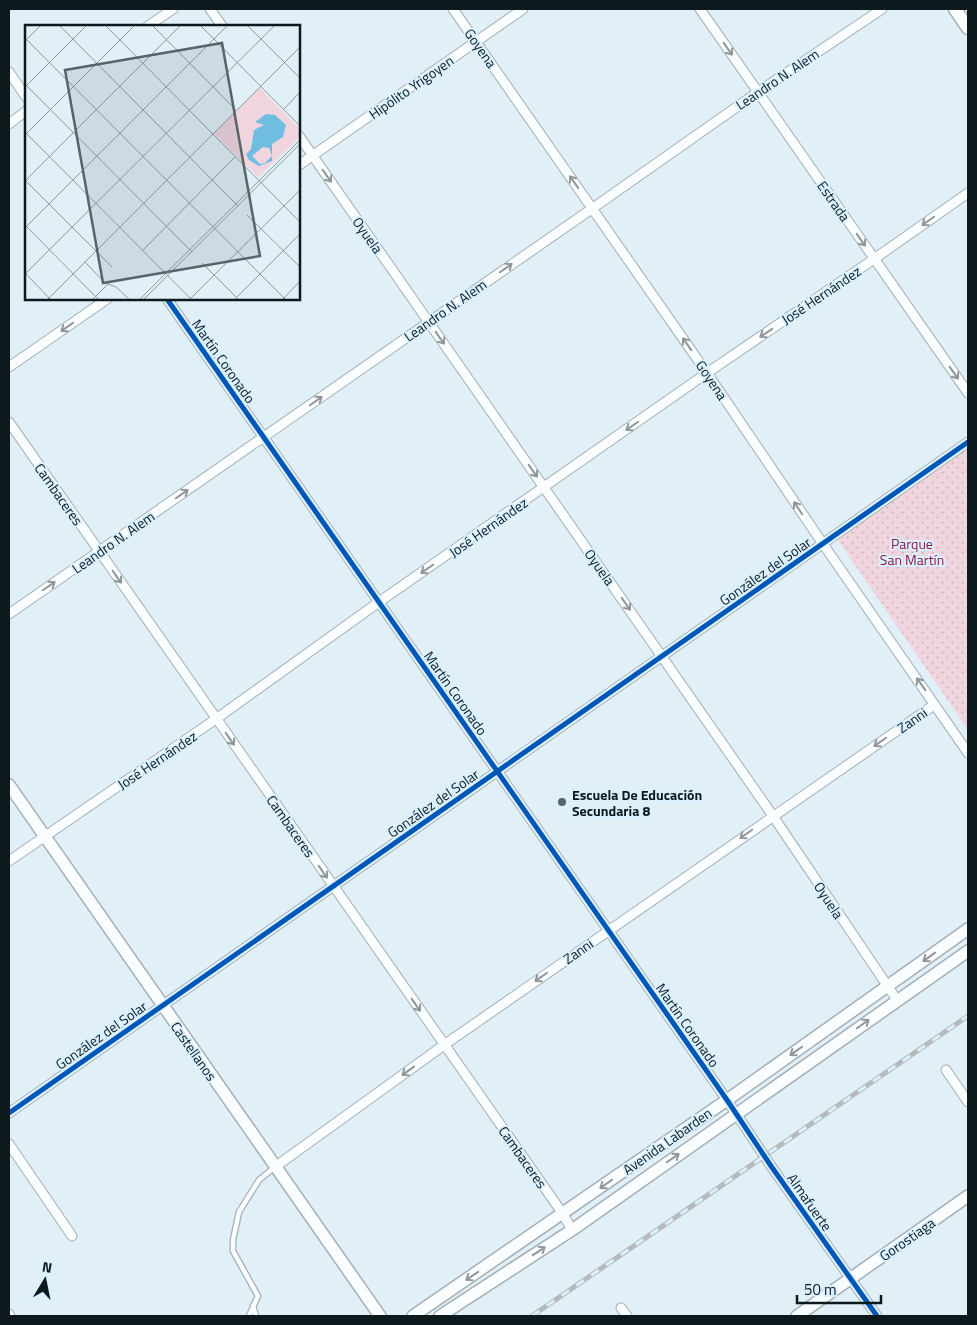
<svg xmlns="http://www.w3.org/2000/svg" width="977" height="1325" font-family="'Titillium Web',sans-serif">
<defs>
<pattern id="park-dots" width="8" height="8" patternUnits="userSpaceOnUse" patternTransform="scale(1.25)"><rect width="8" height="8" fill="#f0d5df"/><path d="M2 2h.1M6 6h.1" fill="none" stroke="#cdb6bf" stroke-width="1.8" stroke-linecap="round"/></pattern>
</defs>
<rect width="100%" height="100%" fill="#e1eff7"/>
<path fill="url(#park-dots)" d="M 968,444 L 968,730 L 835,536 Z"/>
<g fill="none" stroke-linecap="round" stroke-linejoin="round">
<defs>
<path id="service" d="M 253,1306 L 256,1316
M 249,1316 L 258,1296 L 233,1251 L 233,1240 L 239,1212 L 259,1180 L 275,1167"/>
<path id="minor" d="M 210,9 L 222,26
M 453,9 L 707,373 L 823,544 L 968,753
M 700,9 L 968,393
M 148,26 L 173,9
M 9,72 L 26,97
M 9,124 L 26,111
M 299,136 L 773,816 L 897,1000
M 299,165 L 523,9
M 167,299 L 727,1100 L 771,1166 L 877,1316
M 9,367 L 107,299
M 9,422 L 563,1214 L 572,1230
M 9,614 L 593,208 L 758,92 L 882,9
M 9,861 L 216,719 L 379,602 L 707,373 L 874,259 L 968,193
M 946,1070 L 968,1102
M 9,1113 L 968,442
M 9,1144 L 72,1236
M 275,1167 L 444,1045 L 934,705
M 621,1308 L 627,1316
M 9,1314 L 10,1316"/>
<path id="tertiary" d="M 9,785 L 380,1316
M 413,1316 L 727,1100 L 968,929
M 440,1316 L 572,1230 L 968,951
M 797,1316 L 968,1196"/>
<path id="secondary" d="M 955,9 L 968,28"/>
</defs>
<use href="#service" stroke="#a4afb6" stroke-width="7"/>
<use href="#minor" stroke="#a4afb6" stroke-width="11"/>
<use href="#tertiary" stroke="#a4afb6" stroke-width="14"/>
<use href="#secondary" stroke="#a4afb6" stroke-width="15"/>
<use href="#service" stroke="#fafdfe" stroke-width="4.5"/>
<use href="#minor" stroke="#fafdfe" stroke-width="9"/>
<use href="#tertiary" stroke="#fafdfe" stroke-width="11"/>
<use href="#secondary" stroke="#fafdfe" stroke-width="12"/>
<defs>
<path id="rail" d="M 532,1316 L 968,1016"/>
</defs>
<use href="#rail" stroke="#b7babc" stroke-width="5"/>
<use href="#rail" stroke="#d9f1ff" stroke-width="3" stroke-dasharray="9" stroke-linecap="butt"/>
<defs>
<path id="cycleway" d="M 167,299 L 727,1100 L 771,1166 L 877,1316
M 9,1113 L 968,442"/>
</defs>
<use href="#cycleway" stroke="#d9f1ff" stroke-width="8"/>
<use href="#cycleway" stroke="#0057b8" stroke-width="5"/>
</g>
<defs><path id="oneway-shaft" d="M-6 0H5M1.5-3L5.5 0L1.5 3" fill="none" stroke-width="1.6" stroke-linecap="round" stroke-linejoin="round" transform="scale(1.25)"/></defs>
<g stroke="#909699">
<use href="#oneway-shaft" transform="translate(728 49) rotate(55)"/>
<use href="#oneway-shaft" transform="translate(327 176) rotate(55)"/>
<use href="#oneway-shaft" transform="translate(574 182) rotate(-125)"/>
<use href="#oneway-shaft" transform="translate(928 221) rotate(145)"/>
<use href="#oneway-shaft" transform="translate(861 240) rotate(55)"/>
<use href="#oneway-shaft" transform="translate(506 268) rotate(-35)"/>
<use href="#oneway-shaft" transform="translate(67 327) rotate(145)"/>
<use href="#oneway-shaft" transform="translate(766 333) rotate(146)"/>
<use href="#oneway-shaft" transform="translate(440 338) rotate(55)"/>
<use href="#oneway-shaft" transform="translate(687 344) rotate(-125)"/>
<use href="#oneway-shaft" transform="translate(954 373) rotate(55)"/>
<use href="#oneway-shaft" transform="translate(316 401) rotate(-35)"/>
<use href="#oneway-shaft" transform="translate(632 426) rotate(145)"/>
<use href="#oneway-shaft" transform="translate(533 471) rotate(55)"/>
<use href="#oneway-shaft" transform="translate(182 494) rotate(-35)"/>
<use href="#oneway-shaft" transform="translate(798 508) rotate(-124)"/>
<use href="#oneway-shaft" transform="translate(427 569) rotate(145)"/>
<use href="#oneway-shaft" transform="translate(117 577) rotate(55)"/>
<use href="#oneway-shaft" transform="translate(49 586) rotate(-35)"/>
<use href="#oneway-shaft" transform="translate(626 604) rotate(55)"/>
<use href="#oneway-shaft" transform="translate(921 684) rotate(-125)"/>
<use href="#oneway-shaft" transform="translate(230 739) rotate(55)"/>
<use href="#oneway-shaft" transform="translate(880 742) rotate(145)"/>
<use href="#oneway-shaft" transform="translate(746 834) rotate(145)"/>
<use href="#oneway-shaft" transform="translate(323 872) rotate(55)"/>
<use href="#oneway-shaft" transform="translate(929 957) rotate(144)"/>
<use href="#oneway-shaft" transform="translate(541 977) rotate(145)"/>
<use href="#oneway-shaft" transform="translate(416 1005) rotate(55)"/>
<use href="#oneway-shaft" transform="translate(863 1024) rotate(-35)"/>
<use href="#oneway-shaft" transform="translate(796 1051) rotate(145)"/>
<use href="#oneway-shaft" transform="translate(408 1071) rotate(144)"/>
<use href="#oneway-shaft" transform="translate(673 1158) rotate(-35)"/>
<use href="#oneway-shaft" transform="translate(606 1184) rotate(145)"/>
<use href="#oneway-shaft" transform="translate(539 1251) rotate(-33)"/>
<use href="#oneway-shaft" transform="translate(472 1276) rotate(146)"/>
</g>
<circle fill="#58646a" stroke="#d9f1ff" stroke-width="2" cx="562" cy="802" r="5"/>
<g text-anchor="middle" dominant-baseline="central" stroke-width="4" stroke-linejoin="round" paint-order="stroke">
<g font-size="14" fill="#0e191e" stroke="#d9f1ff">
<text transform="translate(481 48) rotate(55)">Goyena</text>
<text transform="translate(777 79) rotate(-34)">Leandro N. Alem</text>
<text transform="translate(411 87) rotate(-35)">Hipólito Yrigoyen</text>
<text transform="translate(834 201) rotate(55)">Estrada</text>
<text transform="translate(368 235) rotate(55)">Oyuela</text>
<text transform="translate(821 295) rotate(-34)">José Hernández</text>
<text transform="translate(445 310) rotate(-35)">Leandro N. Alem</text>
<text transform="translate(224 361) rotate(55)">Martín Coronado</text>
<text transform="translate(712 380) rotate(56)">Goyena</text>
<text transform="translate(59 494) rotate(55)">Cambaceres</text>
<text transform="translate(488 527) rotate(-35)">José Hernández</text>
<text transform="translate(113 542) rotate(-35)">Leandro N. Alem</text>
<text transform="translate(600 567) rotate(55)">Oyuela</text>
<text transform="translate(765 571) rotate(-35)">González del Solar</text>
<text transform="translate(456 693) rotate(55)">Martín Coronado</text>
<text transform="translate(912 720) rotate(-35)">Zanni</text>
<text transform="translate(157 760) rotate(-34)">José Hernández</text>
<text transform="translate(433 803) rotate(-35)">González del Solar</text>
<text transform="translate(291 826) rotate(55)">Cambaceres</text>
<text transform="translate(829 900) rotate(57)">Oyuela</text>
<text transform="translate(578 951) rotate(-35)">Zanni</text>
<text transform="translate(688 1025) rotate(55)">Martín Coronado</text>
<text transform="translate(101 1035) rotate(-35)">González del Solar</text>
<text transform="translate(194 1051) rotate(55)">Castellanos</text>
<text transform="translate(667 1141) rotate(-35)">Avenida Labarden</text>
<text transform="translate(523 1157) rotate(55)">Cambaceres</text>
<text transform="translate(810 1202) rotate(55)">Almafuerte</text>
<text transform="translate(907 1239) rotate(-35)">Gorostiaga</text>
</g>
<g font-size="14" fill="#8d1c42" stroke="#d9f1ff">
<text x="912" y="543">Parque<tspan x="912" dy="16">San Martín</tspan></text>
</g>
<g font-size="14" font-weight="bold" fill="#0e191e" stroke="#d9f1ff" text-anchor="start">
<text x="572" y="794">Escuela De Educación<tspan x="572" dy="16">Secundaria 8</tspan></text>
</g>
</g>
<g transform="translate(25 25)">
<rect width="275" height="275" fill="#e1eff7"/>
<path d="M 235,63 L 275,104 L 275,112 L 233,152 L 189,108 Z" fill="#f0d5df"/>
<path d="M 241,89 L 250,90 L 261,100 L 258,112 L 247,119 L 247,136 L 234,141 L 224,135 L 221,129 L 226,124 L 229,105 L 239,100 L 230,97 ZM 238,122 L 244,123 L 247,131 L 240,138 L 235,139 L 227,131 Z" fill="#70bde2" fill-rule="evenodd"/>
<path fill="none" stroke="#8d99a0" stroke-width="1" d="M 34,0 L 213,181M 80,0 L 275,197M 127,0 L 212,86M 175,0 L 275,101M 222,0 L 275,53M 0,13 L 261,275M 0,16 L 16,0M 0,59 L 167,227M 0,62 L 62,0M 259,84 L 275,67M 0,107 L 167,275M 0,110 L 110,0M 0,155 L 87,242M 0,156 L 156,0M 222,190 L 275,242M 0,200 L 74,275M 0,203 L 203,0M 118,225 L 210,132M 60,237 L 80,258 L 91,262 L 105,275M 177,238 L 214,275M 0,249 L 250,0M 1,249 L 26,275M 166,273 L 275,165M 22,275 L 275,22M 67,275 L 83,259M 114,275 L 275,115M 118,275 L 275,119M 209,275 L 275,209M 257,275 L 275,256"/>
<path fill="#58646a" fill-opacity="0.15" stroke="#58646a" stroke-width="2.5" d="M 197,18 L 235,231 L 78,258 L 40,45 Z"/>
<rect width="275" height="275" fill="none" stroke="#0e191e" stroke-width="2.5"/>
</g>
<rect width="977" height="1325" fill="none" stroke="#0e191e" stroke-width="20"/>
<g transform="translate(45 1280) rotate(10)" stroke="#d9f1ff" stroke-width="4" paint-order="stroke">
<path d="M0-4L9 19L0 12L-9 19Z" fill="#0e191e"/>
<text y="-8" font-size="14" font-weight="bold" text-anchor="middle" fill="#0e191e">N</text>
</g>
<path d="M797 1295v8h84v-8" fill="none" stroke="#0e191e" stroke-width="2.5"/>
<text x="804" y="1295" font-size="15" fill="#0e191e" stroke="#d9f1ff" stroke-width="4" paint-order="stroke">50 m</text>
</svg>
